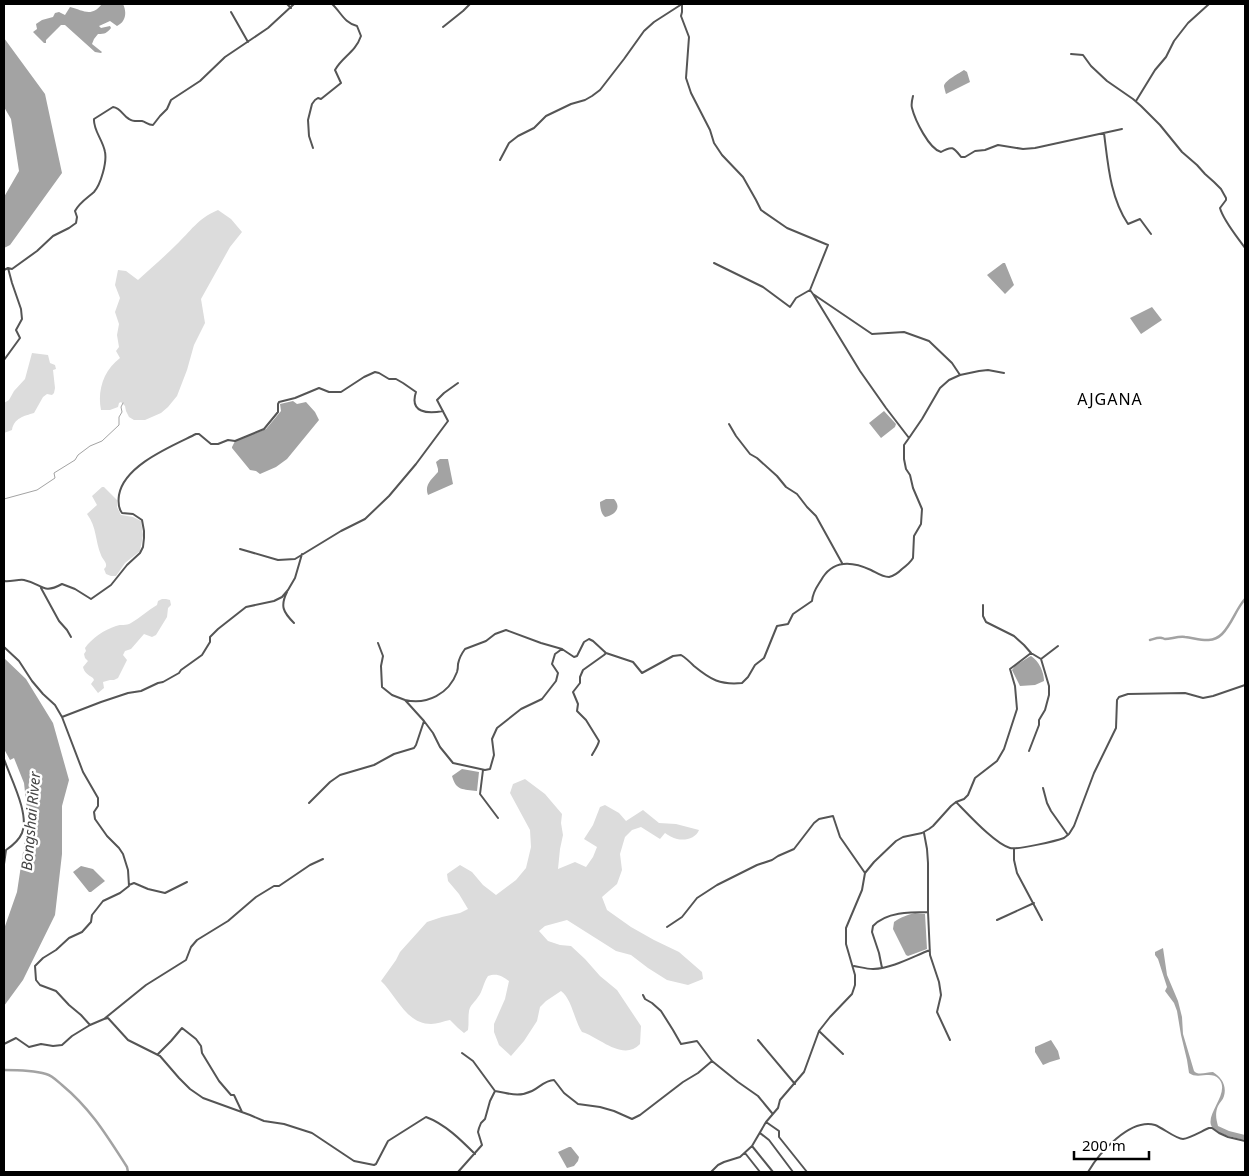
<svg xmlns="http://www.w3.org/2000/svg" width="1249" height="1176" font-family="'Noto Sans',sans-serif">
<rect width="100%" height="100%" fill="#fff"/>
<path fill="#dcdcdc" d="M 218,210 L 231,219 L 242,232 L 230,247 L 201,299 L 205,323 L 194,345 L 187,370 L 177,396 L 168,407 L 161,413 L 145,420 L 134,420 L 129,417 L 126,411 L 125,406 L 121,402 L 119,403 L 118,407 L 110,410 L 101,410 C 97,390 104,370 120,358 L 116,351 L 119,347 L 117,335 L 119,324 L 115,312 L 120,298 L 115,285 L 118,270 L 126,271 L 138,280 C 150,269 164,257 176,245 C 191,231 197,219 218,210 Z
M 32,353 L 48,355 L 50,363 L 55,365 L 56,369 L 53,370 L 55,388 L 54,393 L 52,395 L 47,394 L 43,397 L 34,413 C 24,416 14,418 12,430 L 4,433 L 4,403 L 9,400 L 14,391 L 25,379 Z
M 102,487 L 104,487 L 117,500 L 117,507 L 121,515 L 133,517 L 141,521 L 143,535 L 140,551 L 125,563 L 116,576 L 111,576 L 106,574 L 104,569 C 105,568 106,567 106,566 C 107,562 102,559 101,555 C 95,541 97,527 87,514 L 97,505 L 92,496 Z
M 162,599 L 166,599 L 170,600 L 171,605 L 168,608 L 167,617 L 156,635 L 152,637 L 144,634 L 131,649 L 125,651 L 123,655 L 127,660 L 118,678 L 114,680 L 110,680 L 103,682 L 104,688 L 98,693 L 91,684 L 94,680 L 93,678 C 88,675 84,672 83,667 L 88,661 L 85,658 L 84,654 L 86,651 L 85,648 C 92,638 104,630 116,626 C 121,624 126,626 131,623 C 140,618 148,610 157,605 L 158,601 Z
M 525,779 L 545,794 L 562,814 L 561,823 L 563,835 L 560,849 L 558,869 L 575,862 L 586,867 L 593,857 L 597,847 L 584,839 L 593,825 L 600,807 L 605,805 L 619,813 L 626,821 L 643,810 L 659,823 L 676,824 L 699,830 C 696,838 686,841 677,839 C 673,838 668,835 665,833 L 660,839 L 641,827 L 632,830 L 625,837 L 620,854 L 622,870 L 617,884 L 602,897 L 607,910 L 631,927 L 654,940 L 679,952 L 702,972 L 703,979 L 688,985 L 667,980 L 648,968 L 631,955 L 616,951 L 567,920 L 545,926 L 539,931 L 548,941 L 560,945 L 571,946 L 585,959 L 600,976 L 617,990 L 641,1026 L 640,1044 C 623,1062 599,1037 582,1032 C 574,1020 572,999 561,991 L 546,1001 L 540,1007 L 537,1021 L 524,1041 L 511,1056 L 499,1045 L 494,1032 L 494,1024 L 505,999 L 509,981 C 502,976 497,973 488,976 C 483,983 483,991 478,997 C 475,1002 470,1005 469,1011 C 468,1017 469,1024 468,1030 L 464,1033 L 458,1028 L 450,1020 C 444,1021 437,1024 431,1024 C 406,1024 396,995 381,981 L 396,960 L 400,952 L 427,922 L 442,917 L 460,913 L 468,909 L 459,894 L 448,881 L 447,874 L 460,865 L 472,872 L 483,885 L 496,895 L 516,880 L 526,868 L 531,847 L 530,830 L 510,793 L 513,784 Z"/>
<path fill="#a3a3a3" d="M 102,4 L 123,4 C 127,12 126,22 117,26 L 110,21 L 99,26 L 101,28 L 110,26 L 111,28 C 107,33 105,34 98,34 L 94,39 L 92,44 L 102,52 L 101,53 L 95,52 L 65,25 L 61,25 L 46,40 L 46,43 L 44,43 L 33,32 L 37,29 L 36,24 L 42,20 L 53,17 L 55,13 L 59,12 L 65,15 L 70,7 C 83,10 91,18 102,4 Z
M 4,38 L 45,94 L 62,173 L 10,245 L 4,248 L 4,197 L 19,171 L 11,119 L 4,107 Z
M 964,70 L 967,72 L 970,82 L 946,94 C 946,94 944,87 944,86 C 945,80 960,73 964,70 Z
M 1003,263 L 1005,263 L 1014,285 L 1005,294 L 987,275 Z
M 1152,307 L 1162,320 L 1141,334 L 1130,318 Z
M 293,401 L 297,404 L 306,402 L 315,412 L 319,420 L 287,459 L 276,467 L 260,474 L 256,471 L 250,470 L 232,448 L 232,447 L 235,441 L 266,429 L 281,411 L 280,404 Z
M 884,411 L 896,424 L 895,427 L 881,438 L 869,423 Z
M 440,459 L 448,459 L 453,484 L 428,495 C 424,485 432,479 438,472 L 438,469 L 436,462 Z
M 606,499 L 614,499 C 622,508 615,515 605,517 C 601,514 600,507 600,502 Z
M 1031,656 C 1039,661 1044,672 1044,681 L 1035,685 L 1020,686 L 1012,670 L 1015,666 L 1029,657 Z
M 4,658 L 26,679 L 53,723 L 69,780 L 62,806 L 62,854 L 55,915 L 23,980 L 4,1006 L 4,929 L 17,892 L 28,819 L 24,783 L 14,758 L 10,760 L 4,749 Z
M 462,769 L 479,772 L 477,791 C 463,789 456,791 452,776 Z
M 81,866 L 93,869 L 105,881 L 91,892 L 89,892 L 73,872 Z
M 915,913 L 925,914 L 927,949 L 908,956 L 906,955 L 893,929 L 894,922 C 901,917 907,915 915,913 Z
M 1163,948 L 1167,975 L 1178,1001 L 1182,1017 L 1183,1034 L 1194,1071 C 1198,1076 1207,1072 1213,1072 C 1221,1077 1227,1085 1224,1096 C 1223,1100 1220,1102 1218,1106 C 1215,1113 1216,1119 1218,1126 L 1229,1131 L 1245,1135 L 1245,1140 C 1237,1138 1218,1135 1212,1127 C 1204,1115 1231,1093 1219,1079 C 1211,1070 1198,1080 1189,1073 L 1187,1060 L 1181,1035 L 1177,1011 L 1174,1003 L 1165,991 L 1167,987 L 1158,959 L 1155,955 L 1155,952 Z
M 1051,1040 L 1058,1051 L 1060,1059 L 1050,1062 L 1043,1065 L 1035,1052 L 1035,1047 Z
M 569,1147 L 571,1147 L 579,1157 L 578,1161 L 574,1166 L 567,1168 L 558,1152 Z"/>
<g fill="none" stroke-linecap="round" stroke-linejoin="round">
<path stroke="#a3a3a3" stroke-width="1" d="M 4,499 L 37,490 L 55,478 L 54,473 L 75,460 L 78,455 L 90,446 L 102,441 L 119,425 L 119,417 L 122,412 L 121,407 L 123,403"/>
<path stroke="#a3a3a3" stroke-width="2.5" d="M 1150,640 C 1154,639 1158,637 1162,638 C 1163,638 1164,639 1165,639 C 1171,639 1178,636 1185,637 C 1197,638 1211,645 1222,634 C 1232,624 1236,609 1245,599
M 4,1070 C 18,1070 32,1070 46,1074 C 53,1076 57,1081 62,1085 C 91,1109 107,1136 127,1167 L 128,1172"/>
<path stroke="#555" stroke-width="2" d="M 287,4 L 291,8
M 682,4 L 682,12 L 681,16 L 689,37 L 686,78 L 691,93 L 710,130 L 714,143 L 722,155 L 743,177 L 756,200 L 761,210 L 787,228 L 828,245 L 810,290 L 813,294 L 872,334 L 904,332 L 929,341 L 952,363 L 960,375
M 231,12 L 248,42
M 443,27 L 463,11 L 470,4
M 1071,54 L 1083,55 L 1091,66 L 1107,81 L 1133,99 L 1141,106 L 1160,125 L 1182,152 L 1197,165 L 1205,174 L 1214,182 L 1221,189 L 1226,198 L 1226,200 L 1220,208 C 1223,220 1238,238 1245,248
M 913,96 C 912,100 911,105 912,108 C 915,120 929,149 941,152 C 953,145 954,148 961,157 L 965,157 L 975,151 L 985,150 L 998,145 L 1023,149 L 1035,148 L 1122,129
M 1136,101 L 1155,70 L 1166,57 L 1174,41 L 1188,23 L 1209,4
M 1104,133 C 1108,164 1110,197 1128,224 L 1140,219 L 1151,234
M 313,148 L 309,136 L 308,120 L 312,104 L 315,100 L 318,98 L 321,99 L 341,83 L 335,70 C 343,56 355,53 361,36 L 357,26 C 344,23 341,12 332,4
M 500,160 L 509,143 L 518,136 L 534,128 L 546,116 L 571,104 L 585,100 L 592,96 L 600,90 L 624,59 L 644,31 L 654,22 L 682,4
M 714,263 L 763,287 L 790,307 L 796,298 L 810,290
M 4,270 L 8,268 L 12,269 L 37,251 L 53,236 L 69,228 L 76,223 L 77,217 L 75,211 C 79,203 87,198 94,192 C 101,184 107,162 105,152 C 103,140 93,130 94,119 L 113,107 C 121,108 123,116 129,119 C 133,122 137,121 142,121 C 146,122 148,125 153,125 L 160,116 L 167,109 L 171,100 L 200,81 L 225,57 L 268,28 L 294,4
M 4,360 L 20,338 L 16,330 L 22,319 L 21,309 L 12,283 L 8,268
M 729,424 L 736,436 L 750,454 L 757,458 L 777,476 L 786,487 L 797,494 L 807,507 L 816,516 L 842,563
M 909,438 L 922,419 L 940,388 L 949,380 L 960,375 L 979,371 L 988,370 L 1004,373
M 240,549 L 278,560 L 295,559 L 341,531 L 365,519 L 389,496 L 416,464 L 448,421 L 437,400 L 444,393 L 458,383
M 4,581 C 10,582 19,579 24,580 C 43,584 42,595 62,584 L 75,589 L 91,599 L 111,585 L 127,565 L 140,553 L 143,547 L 144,538 L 144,531 L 142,520 L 133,514 L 122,513 C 118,508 118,502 119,495 C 124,465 172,446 196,434 L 199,434 L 211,444 L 218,444 L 228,440 L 235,441 L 264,429 L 278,412 L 278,404 L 279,402 L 295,398 L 319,388 L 329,392 L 341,392 L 364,377 L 375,372 L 379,373 L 389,379 L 396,379 L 403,383 L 416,392 C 409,413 428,414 443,411
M 41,588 L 59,621 L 67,630 L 71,637
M 287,592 C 280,606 283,612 294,623
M 983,605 L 983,616 L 986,622 L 1014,636 L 1024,645 L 1031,653
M 378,643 L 383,656 L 381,666 L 382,687 L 392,695 L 405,700 L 424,721 L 433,733 L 440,747 L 453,763 L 485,770 L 490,769 L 494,755 L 492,739 L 497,728 L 521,709 L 542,699 L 556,681 L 558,673 L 552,664 L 555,654 L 562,649 L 574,657 L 577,656 L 584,642 L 589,639 L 593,641 L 606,653
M 4,647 L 19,661 L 32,681 L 43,694 L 55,705 L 62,717 L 83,772 L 98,798 L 98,806 L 94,812 L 95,819 L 107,836 L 119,848 L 123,854 L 128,870 L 129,886 L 120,893 L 103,901 L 92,915 L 91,922 L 82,932 L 69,938 L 56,950 L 43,958 L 35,966 L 36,980 L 40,985 L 56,991 L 69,1005 L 81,1015 L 90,1025
M 405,700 C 427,705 449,694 457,672 C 458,669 458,667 458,664 C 459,659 462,653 465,649 L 486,641 L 495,634 L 506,630 L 541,643 L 562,649
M 62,717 L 101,702 L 128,693 L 141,691 L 158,683 L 163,682 L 179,673 L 181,670 L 202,655 L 210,642 L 210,637 L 218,629 L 246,607 L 274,601 L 282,597 L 288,590 L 295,578 L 302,554
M 1029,751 L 1039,725 L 1039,720 L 1045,710 L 1049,695 L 1049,686 L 1041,659
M 592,755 C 594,751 598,746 599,741 L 586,720 L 577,711 L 578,704 L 573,692 L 580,683 L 580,677 L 583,670 L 604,655 L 606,653 L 633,662 L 642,673 L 673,656 L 681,655 C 686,658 690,662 694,666 C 711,680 720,685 742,683 L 748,677 L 755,665 L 764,658 L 777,626 L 788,624 L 793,614 L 812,601 C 813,590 818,586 823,577 C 835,559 854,562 871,570 C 877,573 882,577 889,577 C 894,576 898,573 902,569 C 906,566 910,563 913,558 L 914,536 L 921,524 L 922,509 L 913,488 L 910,475 L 906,469 L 904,459 L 904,445 L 909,438 L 886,408 L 860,371 L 813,294
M 4,759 C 10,777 30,814 22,833 C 19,840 12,846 6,850 L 4,864
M 483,770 L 480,794 L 498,818
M 1043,788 L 1047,803 L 1051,811 L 1068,835
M 956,802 L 964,799 L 968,795 L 975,778 L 997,761 L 1004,749 L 1017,709 L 1015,686 L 1010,669 L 1031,653 L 1041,659 L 1058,646
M 309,803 L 330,782 L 340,775 L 374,765 L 394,754 L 414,748 L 416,745 L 424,721
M 924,833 L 927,849 L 928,863 L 928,912 L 930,955 L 939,982 L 941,995 L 937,1012 L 950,1040
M 1014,849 L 1014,860 L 1017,873 L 1042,920
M 129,885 L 134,883 L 148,889 L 165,893 L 187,882
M 997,920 L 1034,903
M 667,927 L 682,917 L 697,898 L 717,885 L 757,865 L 772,860 L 778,856 L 794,849 L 814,823 L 819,819 L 833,816 L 840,837 L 865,873
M 854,966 C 860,967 867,969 873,969 C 893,968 912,957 930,950
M 882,968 L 879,953 L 872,932 L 873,926 C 886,912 910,912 928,912
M 643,995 L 645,999 L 652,1003 L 661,1011 L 673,1030 L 681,1044 L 697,1041 L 712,1061 L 738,1082 L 758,1096 L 772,1113
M 104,1019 L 146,985 L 186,960 L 191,947 L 197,940 L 228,921 L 256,897 L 274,886 L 279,886 L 310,865 L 323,859
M 819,1031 L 843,1054
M 758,1040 L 795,1084
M 4,1044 L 16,1038 L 29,1047 L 41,1044 L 53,1046 L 62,1045 L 72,1036 L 90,1025 L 104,1019 L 108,1018 L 128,1040 L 160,1056 L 179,1078 L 190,1089 L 203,1098 L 250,1115 L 264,1121 L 284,1124 L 312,1133 L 354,1161 L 374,1165 L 376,1164 L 388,1141 L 426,1117 C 445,1124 461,1140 475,1154
M 462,1053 L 473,1061 L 495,1091
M 158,1054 L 171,1041 L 182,1028 L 196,1039 L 201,1046 L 202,1053 L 219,1081 L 231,1095 L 234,1095 L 242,1112
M 766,1122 L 779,1131 L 779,1137 L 807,1172
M 760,1133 L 769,1140 L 793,1172
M 752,1146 L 773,1172
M 745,1153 L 760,1172
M 458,1172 L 482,1145 L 478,1132 L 479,1128 L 481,1123 L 485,1119 L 490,1101 L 495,1091 C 509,1093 517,1098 532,1091 C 539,1088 545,1080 554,1080 L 564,1093 L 578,1104 L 600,1107 L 614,1111 L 632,1119 L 640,1115 L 683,1082 L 698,1073 L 712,1061
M 711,1172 L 718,1165 L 724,1162 L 740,1157 L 752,1146 L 766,1122 L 778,1108 L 780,1100 L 804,1072 L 819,1031 L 830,1017 L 852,994 L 855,985 L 855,975 L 846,944 L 846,928 L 862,890 L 865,873 L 874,862 L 896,841 L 903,837 L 922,833 L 929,829 L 933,826 L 951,806 L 956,802 C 968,814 995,844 1010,848 C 1017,850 1056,841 1064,838 L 1069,834 L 1074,826 L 1094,773 L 1116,728 L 1117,700 L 1119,697 L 1128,694 L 1185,693 L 1203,698 L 1213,696 L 1245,685
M 1088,1172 C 1099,1153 1130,1118 1155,1125 C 1163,1128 1176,1139 1183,1139 C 1190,1138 1202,1131 1209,1128 L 1212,1128 L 1219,1133 L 1228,1137 L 1245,1141"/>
</g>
<g text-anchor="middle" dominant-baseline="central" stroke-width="5" stroke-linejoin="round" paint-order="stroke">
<g font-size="15" font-style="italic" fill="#444" stroke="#fff">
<text transform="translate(30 821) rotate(-85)">Bongshai River</text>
</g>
<g font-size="16" letter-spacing="1" fill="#000" stroke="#fff">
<text x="1110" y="399">AJGANA</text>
</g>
</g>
<rect width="1249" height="1176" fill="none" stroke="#000000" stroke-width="10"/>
<path d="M1074 1151v8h75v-8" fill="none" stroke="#000000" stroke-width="2.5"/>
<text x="1082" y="1151" font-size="15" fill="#000000" stroke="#ffffff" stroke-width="4" paint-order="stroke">200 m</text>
</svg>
